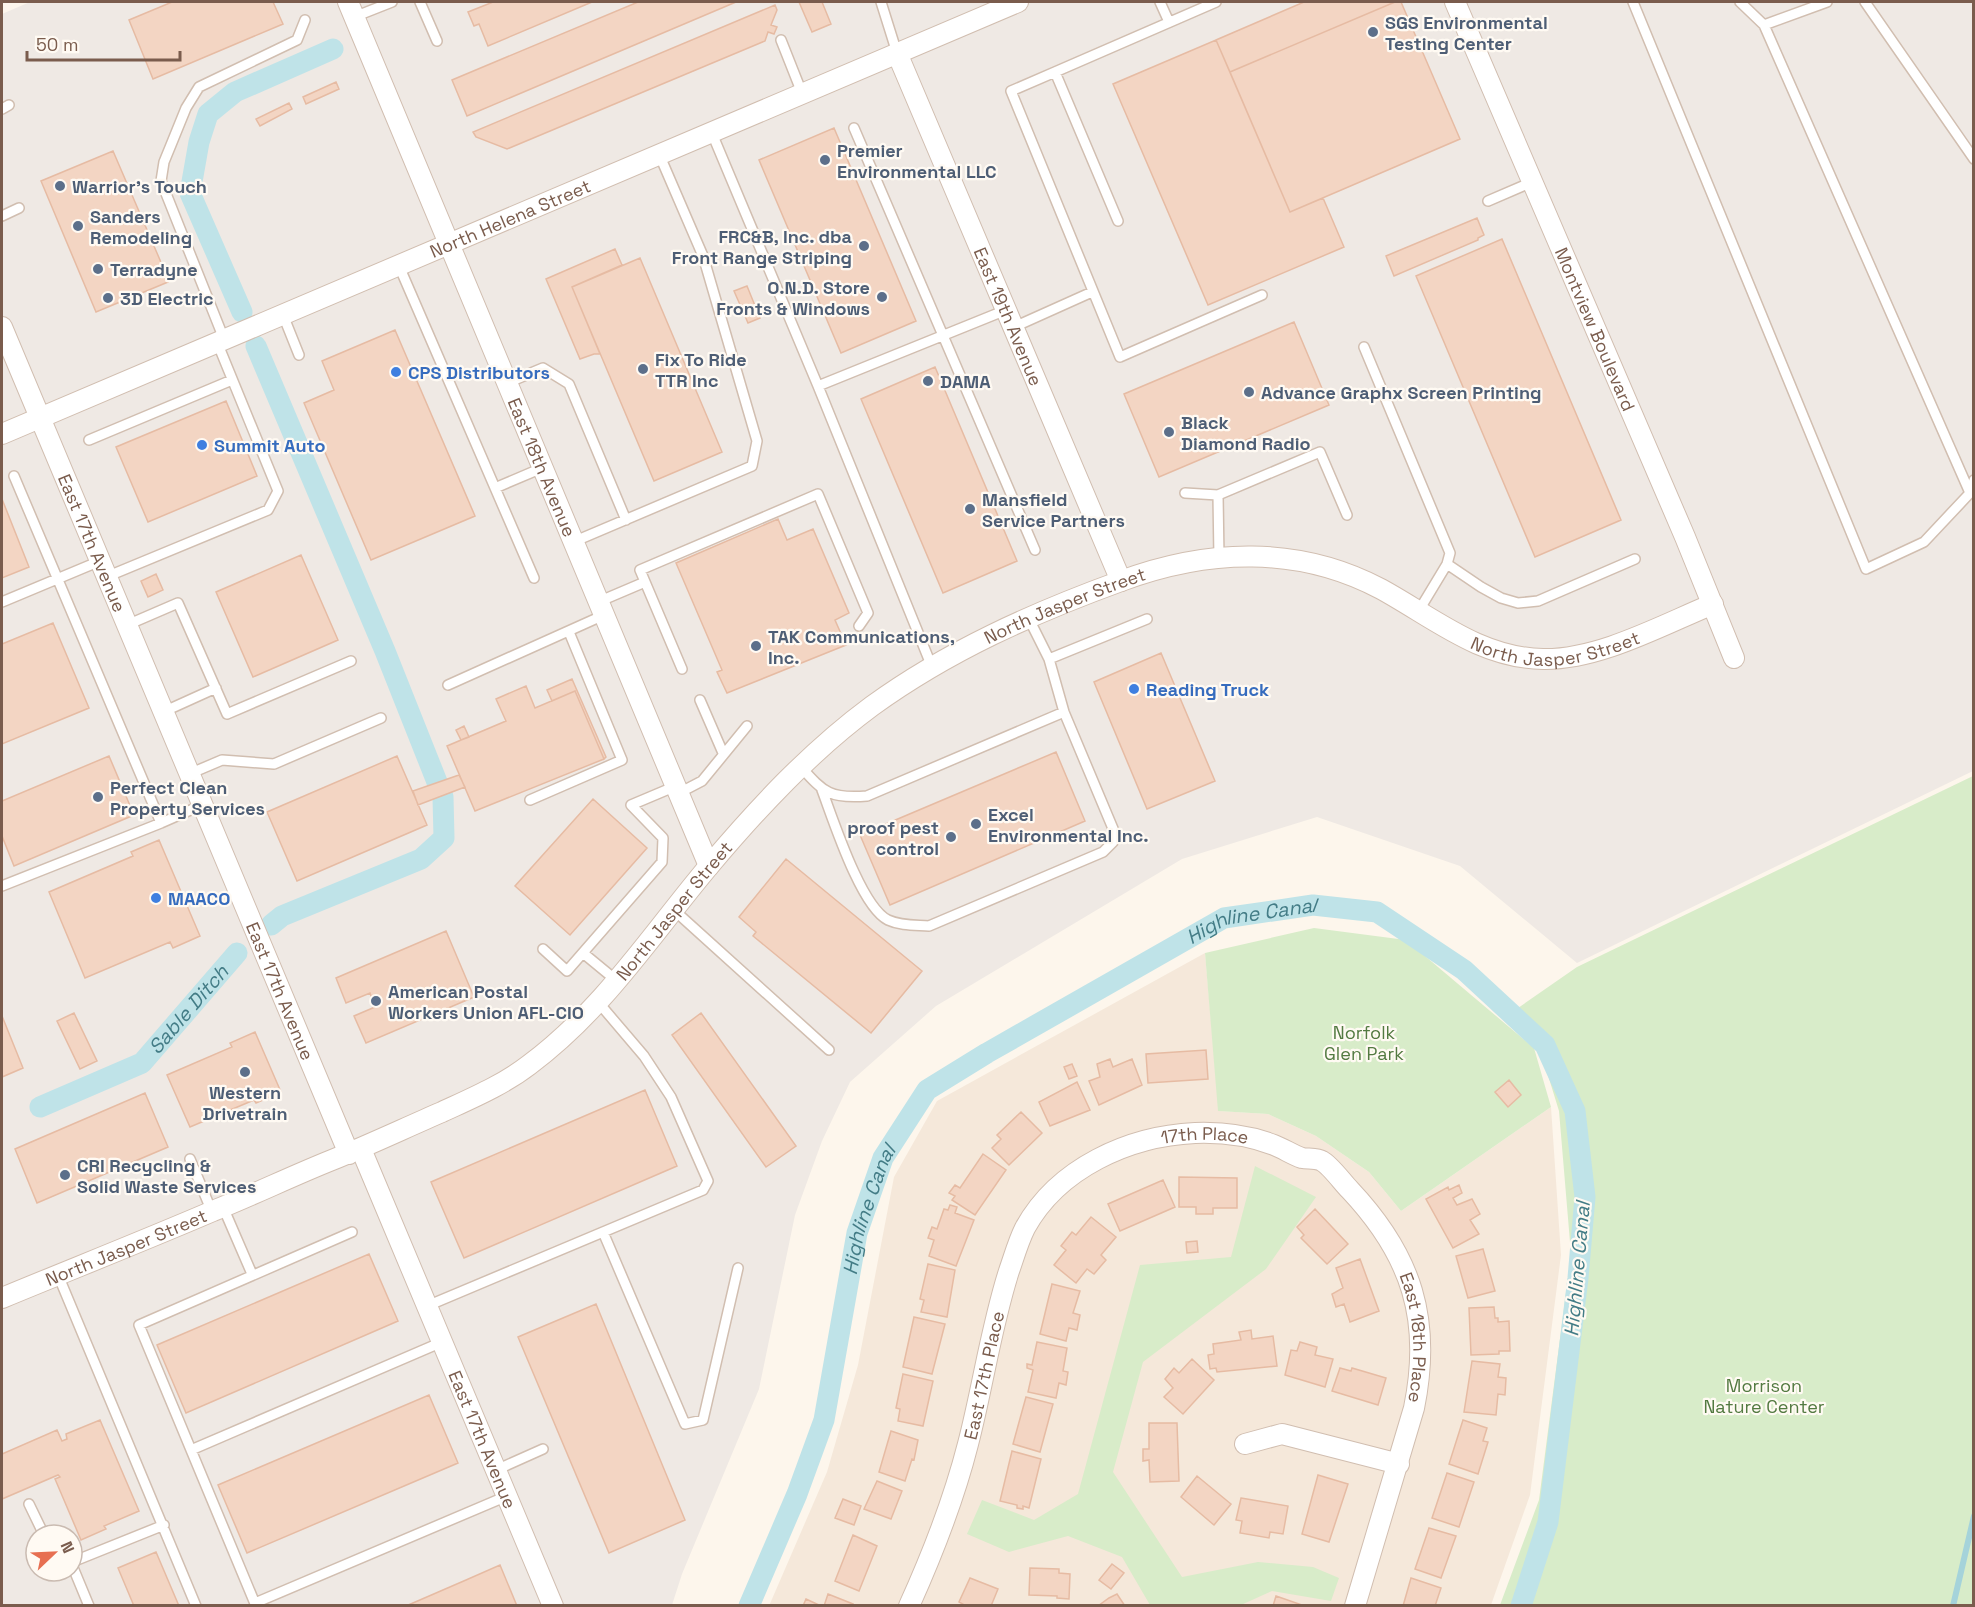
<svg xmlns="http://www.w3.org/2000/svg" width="1975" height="1607" font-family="'Space Grotesk',sans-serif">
<rect width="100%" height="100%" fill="#fdf6ec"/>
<path fill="#f5e8da" d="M 1205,953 L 1219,1111 L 1268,1114 L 1316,1136 L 1369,1172 L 1401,1211 L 1551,1107 L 1561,1255 L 1530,1495 L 1491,1605 L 769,1606 L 827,1472 L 858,1365 L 894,1177 L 937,1101 Z"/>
<path fill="#efe9e4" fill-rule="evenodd" d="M 30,2 L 1973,2 L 1973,771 L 1577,963 L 1460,866 L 1317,817 L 1182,859 L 936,1006 L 850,1082 L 822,1141 L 795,1215 L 759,1389 L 682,1574 L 672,1605 L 2,1606 L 2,14 ZM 36,1535 L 72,1535 L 72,1571 L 36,1571 Z"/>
<path fill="#d8ecc9" d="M 1973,776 L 1973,1605 L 1500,1605 L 1539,1500 L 1571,1254 L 1559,1111 L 1539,1046 L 1505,1017 L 1577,967 Z
M 1314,928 L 1406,940 L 1534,1048 L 1551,1107 L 1401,1211 L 1369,1172 L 1316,1136 L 1268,1114 L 1218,1111 L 1205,953 Z
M 1255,1166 L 1316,1197 L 1266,1269 L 1143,1362 L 1113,1472 L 1182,1577 L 1258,1562 L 1313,1567 L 1339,1578 L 1331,1601 L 1272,1591 L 1241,1605 L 1150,1605 L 1122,1557 L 1068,1536 L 1009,1552 L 967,1534 L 982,1500 L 1034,1520 L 1078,1494 L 1140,1265 L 1231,1257 Z"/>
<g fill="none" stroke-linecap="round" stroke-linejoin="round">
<path stroke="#a5d3da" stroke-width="6" d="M 1953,1606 L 1974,1516"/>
<g stroke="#bfe3e8" stroke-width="21">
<path d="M 242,312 L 190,193 L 199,142 L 208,114 L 235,92 L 333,49"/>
<path d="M 256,346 L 385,651 L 443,797 L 444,838 L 421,859 L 282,916 L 271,925"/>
<path id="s1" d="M 40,1107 L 142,1063 L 237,953"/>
<path id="s2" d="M 749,1606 L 797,1494 L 824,1420 L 857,1233 L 883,1158 L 927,1090 L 987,1053 L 1224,918 L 1313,905 L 1377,912 L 1464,970 L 1545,1045 L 1575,1111 L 1585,1197 L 1578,1278 L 1548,1522 L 1521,1606"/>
</g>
</g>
<path fill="#f3d5c3" stroke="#e6bba3" stroke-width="1.5" d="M 172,2 L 273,2 L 283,24 L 153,79 L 129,20 Z
M 493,2 L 592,2 L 488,46 L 479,24 L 474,26 L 468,12 Z
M 638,2 L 736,2 L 467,116 L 452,80 Z
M 799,2 L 822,2 L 831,24 L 812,32 Z
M 1304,2 L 1395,2 L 1230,72 L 1216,40 Z
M 1395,2 L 1401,2 L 1460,139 L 1290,212 L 1230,72 Z
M 775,5 L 777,10 L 771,25 L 777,27 L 774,34 L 768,32 L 765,41 L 507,149 L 476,137 L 473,132 Z
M 1216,40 L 1290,212 L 1323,198 L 1344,247 L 1208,305 L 1113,84 Z
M 336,82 L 339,89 L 306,104 L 303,97 Z
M 289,103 L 292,109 L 260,126 L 256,119 Z
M 834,128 L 916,321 L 841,353 L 759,160 Z
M 113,151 L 160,260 L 168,282 L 96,312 L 41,181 Z
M 1477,218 L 1484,235 L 1478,238 L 1478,240 L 1394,276 L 1386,256 Z
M 1502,239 L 1621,520 L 1535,557 L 1416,276 Z
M 615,249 L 622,265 L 572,287 L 600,354 L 594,354 L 580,359 L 546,279 Z
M 640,258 L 722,452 L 654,481 L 572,287 Z
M 747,286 L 760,318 L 748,323 L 734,291 Z
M 1294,322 L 1329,405 L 1159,477 L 1124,394 Z
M 395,330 L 475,516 L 371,560 L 304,403 L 334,390 L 322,361 Z
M 935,367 L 1017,561 L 943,593 L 861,399 Z
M 226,401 L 257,476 L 148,522 L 116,447 Z
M 2,499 L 29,567 L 2,578 Z
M 778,519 L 787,540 L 813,529 L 849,613 L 835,620 L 846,645 L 727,693 L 717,672 L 722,670 L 676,563 Z
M 301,555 L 338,640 L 253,677 L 216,592 Z
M 156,574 L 163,590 L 148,597 L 141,581 Z
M 53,623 L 89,708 L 2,744 L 2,644 Z
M 1161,653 L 1215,781 L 1147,809 L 1094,682 Z
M 572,679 L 606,757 L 604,759 L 575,691 L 552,701 L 547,690 Z
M 526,686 L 535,708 L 575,691 L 604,759 L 475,811 L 447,746 L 506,721 L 496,699 Z
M 464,726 L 469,737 L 461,740 L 456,730 Z
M 1056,752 L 1085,821 L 890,905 L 860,835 Z
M 109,756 L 134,815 L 14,866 L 2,836 L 2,801 Z
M 397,756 L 427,825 L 297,881 L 267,812 Z
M 459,775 L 465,787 L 418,805 L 413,791 Z
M 593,799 L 647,848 L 570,935 L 515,886 Z
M 159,840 L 200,936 L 173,948 L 170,942 L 85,978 L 49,892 L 133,856 L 131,852 Z
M 786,859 L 922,971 L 871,1033 L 753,936 L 756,932 L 739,917 Z
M 446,931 L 474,997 L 366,1043 L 354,1016 L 375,1007 L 370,993 L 346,1003 L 336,978 Z
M 74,1013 L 97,1061 L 80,1069 L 57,1021 Z
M 701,1013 L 796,1146 L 766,1167 L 672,1035 Z
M 2,1016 L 23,1068 L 2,1077 Z
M 255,1032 L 281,1092 L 256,1103 L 254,1100 L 190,1127 L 167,1075 L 232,1047 L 230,1043 Z
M 1206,1050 L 1208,1079 L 1148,1083 L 1146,1054 Z
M 1110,1059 L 1113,1067 L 1132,1059 L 1142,1085 L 1099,1105 L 1089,1081 L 1100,1077 L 1097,1064 Z
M 1072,1064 L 1077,1076 L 1069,1079 L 1064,1067 Z
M 1509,1080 L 1521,1095 L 1508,1107 L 1495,1092 Z
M 1077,1082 L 1090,1110 L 1050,1126 L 1039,1102 Z
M 645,1090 L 677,1166 L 464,1258 L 431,1182 Z
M 145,1093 L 168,1147 L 37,1203 L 15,1149 Z
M 1021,1112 L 1042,1133 L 1009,1165 L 992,1148 L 1001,1139 L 997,1135 Z
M 983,1154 L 1006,1170 L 975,1215 L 952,1200 L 955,1196 L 949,1193 L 955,1185 L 960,1188 Z
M 1179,1177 L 1237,1178 L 1237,1208 L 1213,1208 L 1213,1214 L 1196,1214 L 1196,1207 L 1179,1207 Z
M 1163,1180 L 1175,1207 L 1120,1231 L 1108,1204 Z
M 1459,1185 L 1462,1193 L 1453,1198 L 1457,1205 L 1472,1199 L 1480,1214 L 1470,1220 L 1479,1234 L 1453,1248 L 1426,1199 L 1448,1187 L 1449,1190 Z
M 950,1205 L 957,1207 L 955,1213 L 974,1220 L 956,1266 L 929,1256 L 934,1240 L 928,1238 L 932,1227 L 937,1229 L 944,1209 L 948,1210 Z
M 1315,1209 L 1348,1244 L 1327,1264 L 1301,1238 L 1304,1235 L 1297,1227 Z
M 1091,1217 L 1116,1237 L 1101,1255 L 1106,1260 L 1094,1274 L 1087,1269 L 1076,1283 L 1054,1265 L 1066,1250 L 1061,1246 L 1072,1232 L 1076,1235 Z
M 1197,1241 L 1198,1252 L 1187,1253 L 1186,1242 Z
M 1483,1249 L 1495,1291 L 1468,1298 L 1456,1256 Z
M 369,1254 L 398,1321 L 186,1413 L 157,1345 Z
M 1360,1259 L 1379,1311 L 1350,1322 L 1344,1304 L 1336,1307 L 1332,1294 L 1343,1288 L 1336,1268 Z
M 928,1264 L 955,1270 L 947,1317 L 921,1312 L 924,1300 L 920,1299 Z
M 1052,1284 L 1080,1291 L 1073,1313 L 1080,1315 L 1077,1330 L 1069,1328 L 1066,1341 L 1040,1334 Z
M 596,1304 L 685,1520 L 609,1553 L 518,1337 Z
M 1494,1307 L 1495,1318 L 1498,1318 L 1498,1322 L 1509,1321 L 1510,1351 L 1499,1351 L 1499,1354 L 1471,1355 L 1469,1308 Z
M 914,1317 L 945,1324 L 932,1374 L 903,1367 Z
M 1251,1330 L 1252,1339 L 1273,1336 L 1277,1366 L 1217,1372 L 1216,1368 L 1210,1369 L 1208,1355 L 1214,1354 L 1213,1344 L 1241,1340 L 1239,1332 Z
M 1037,1342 L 1067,1348 L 1063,1371 L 1068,1372 L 1066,1385 L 1059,1383 L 1056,1398 L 1028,1392 L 1033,1370 L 1027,1368 L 1027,1364 L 1032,1365 Z
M 1300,1342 L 1317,1347 L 1315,1355 L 1333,1359 L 1325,1387 L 1285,1375 L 1291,1350 L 1297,1351 Z
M 1192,1359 L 1214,1380 L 1183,1414 L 1164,1397 L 1173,1388 L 1165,1379 L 1174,1368 L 1179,1373 Z
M 1472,1361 L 1500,1364 L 1498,1377 L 1506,1378 L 1505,1395 L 1498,1394 L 1496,1415 L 1464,1412 Z
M 1340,1368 L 1351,1371 L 1352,1368 L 1386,1378 L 1378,1405 L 1332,1391 Z
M 903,1374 L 933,1381 L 923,1426 L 898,1421 L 900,1409 L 896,1408 Z
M 429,1395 L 458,1463 L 247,1553 L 218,1485 Z
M 1026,1397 L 1053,1404 L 1040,1452 L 1013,1444 Z
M 100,1420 L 139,1511 L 104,1526 L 106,1529 L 81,1540 L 55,1479 L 60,1477 L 58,1475 L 2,1499 L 2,1454 L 57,1430 L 62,1441 L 67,1439 L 66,1434 Z
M 1463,1420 L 1487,1428 L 1483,1441 L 1488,1442 L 1478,1474 L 1449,1464 Z
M 1149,1423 L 1177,1423 L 1179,1481 L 1150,1482 L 1149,1460 L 1143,1461 L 1143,1449 L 1149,1449 Z
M 891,1431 L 918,1440 L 914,1460 L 912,1459 L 905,1481 L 879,1472 Z
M 1012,1451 L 1041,1459 L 1029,1508 L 1023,1506 L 1023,1509 L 1017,1508 L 1017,1505 L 1000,1501 Z
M 1447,1473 L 1474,1482 L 1459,1527 L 1432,1518 Z
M 1318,1475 L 1348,1484 L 1329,1542 L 1302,1534 Z
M 1197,1476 L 1231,1504 L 1214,1525 L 1181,1497 Z
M 877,1481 L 902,1491 L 891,1519 L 864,1509 Z
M 1241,1498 L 1288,1506 L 1283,1534 L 1270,1532 L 1269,1538 L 1240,1533 L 1242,1521 L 1236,1520 Z
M 843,1499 L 861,1506 L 854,1525 L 835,1518 Z
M 1429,1528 L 1456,1536 L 1441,1578 L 1415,1569 Z
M 853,1535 L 877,1546 L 859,1591 L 835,1581 Z
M 156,1552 L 179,1606 L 134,1606 L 118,1568 Z
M 1112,1564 L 1124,1573 L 1111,1589 L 1099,1580 Z
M 500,1565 L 517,1606 L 406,1606 L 466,1580 Z
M 1030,1568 L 1059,1569 L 1059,1573 L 1070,1574 L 1069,1599 L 1057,1598 L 1057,1596 L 1029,1595 Z
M 970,1578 L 998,1589 L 991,1606 L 966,1606 L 959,1602 Z
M 1411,1578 L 1441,1588 L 1435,1606 L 1403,1606 Z
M 828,1594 L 853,1604 L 852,1606 L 824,1606 Z
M 1117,1594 L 1125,1606 L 1098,1606 L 1109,1598 Z
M 1276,1596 L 1302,1605 L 1302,1606 L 1273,1606 Z
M 806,1599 L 821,1606 L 803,1606 Z"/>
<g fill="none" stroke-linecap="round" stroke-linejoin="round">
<defs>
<path id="lane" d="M 420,2 L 437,41
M 881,2 L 897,53
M 1160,2 L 1169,22
M 1633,2 L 1866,569 L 1924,542 L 1970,493 L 1974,480
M 1740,2 L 1764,25 L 1827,2
M 1865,2 L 1974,159
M 354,17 L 392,2
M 1764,25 L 1970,493
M 781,40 L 802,93
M 1055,72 L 1011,91 L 1120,357 L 1262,295
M 2,109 L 9,105
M 854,128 L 1035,550
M 711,131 L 818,386 L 932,667
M 1488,201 L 1532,182
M 2,216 L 19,208
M 1118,221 L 1055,72 L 1216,2
M 399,266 L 534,578
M 283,315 L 299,355
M 1014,327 L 1092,292
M 224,339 L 161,181 L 164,162 L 173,140 L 186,108 L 199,87 L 297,40 L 305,20
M 1364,347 L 1450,553 L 1447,564 L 1418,612
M 507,383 L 543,368 L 569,384 L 626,520
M 818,386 L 1006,310
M 89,440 L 232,380
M 14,476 L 161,823 L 202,805
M 495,488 L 542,468
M 1185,493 L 1218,495
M 573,542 L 752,466 L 757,441 L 703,256 L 659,154
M 1219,558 L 1218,495 L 1320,452 L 1347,515
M 1447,564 L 1481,587 L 1501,598 L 1518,603 L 1538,601 L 1635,559
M 106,577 L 268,510 L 278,491 L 217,342
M 2,602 L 100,561
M 598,602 L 645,582
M 127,625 L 178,603 L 227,714 L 351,661
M 1049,659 L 1147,619
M 682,669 L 640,570 L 818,494 L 868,613 L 859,626
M 448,685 L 604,615
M 700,700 L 723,753
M 163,712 L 216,688
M 801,767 C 824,793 831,799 867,796 L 1064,712
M 189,774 L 222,760 L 274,764 L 381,718
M 822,790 C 833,819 861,907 888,920 C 901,926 915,925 929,926 L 1103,852 L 1113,842 L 1114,831 L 1064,712 L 1049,659 L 1029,619
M 679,793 L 702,781 L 747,726
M 530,800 L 622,760 L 569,632
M 2,886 L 161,823
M 675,911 L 829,1050
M 543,949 L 567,971 L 662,862 L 663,838 L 631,805 L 676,786
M 583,953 L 617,981
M 190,1159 L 212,1212
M 223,1207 L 252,1274
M 603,1232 L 685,1424 L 703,1420 L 738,1268
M 58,1275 L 196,1606
M 427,1306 L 703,1190 L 708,1181 L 671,1097 L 644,1056 L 598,1002
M 191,1450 L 442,1342
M 496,1470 L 543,1449
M 29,1504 L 44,1535
M 72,1562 L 164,1525
M 72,1565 L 89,1606
M 255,1603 L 507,1496
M 256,1606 L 139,1325 L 352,1232"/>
<g id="street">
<path id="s3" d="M 348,2 L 709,866"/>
<path id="s4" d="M 1455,2 L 1685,537 L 1734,658"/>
<path id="s5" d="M 897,53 L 1121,581"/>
<path id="s6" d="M 2,327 L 349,1154"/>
<path id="s7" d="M 2,434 L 1018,2"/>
<path id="s8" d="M 361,1149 L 553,1606"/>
<path id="s9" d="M 2,1298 C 72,1269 143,1241 213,1211 C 253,1195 292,1176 332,1160 C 369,1145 405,1128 442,1112 C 472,1098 503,1085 529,1065 C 603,1010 651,935 709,866 C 758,808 811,751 872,706 C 948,651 1033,613 1121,581 C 1207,549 1298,545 1381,589 C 1434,618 1480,658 1543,659 C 1599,660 1662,625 1713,604"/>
<path d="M 1245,1444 L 1282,1434 L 1399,1464"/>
<path id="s10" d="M 909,1606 C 933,1553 954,1499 968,1444 C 983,1386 991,1327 1009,1271 C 1014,1257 1018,1242 1025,1228 C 1058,1168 1129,1136 1195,1133 C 1223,1132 1248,1135 1274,1145 C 1284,1149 1293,1155 1302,1158 C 1308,1159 1317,1158 1322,1161 C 1330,1165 1343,1183 1350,1190 C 1412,1256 1432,1320 1414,1408 L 1355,1606"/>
</g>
</defs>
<use href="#lane" stroke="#d1beb0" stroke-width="12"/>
<use href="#street" stroke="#d1beb0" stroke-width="22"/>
<use href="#lane" stroke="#fff" stroke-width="9"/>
<use href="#street" stroke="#fff" stroke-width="20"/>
</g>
<g fill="#5c6f8a" stroke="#fffaf3" stroke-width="2">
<circle cx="1373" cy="32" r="6"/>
<circle cx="825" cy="160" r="6"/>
<circle cx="60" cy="186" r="6"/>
<circle cx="78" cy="226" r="6"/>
<circle cx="864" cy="246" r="6"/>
<circle cx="98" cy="269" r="6"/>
<circle cx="882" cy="297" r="6"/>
<circle cx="108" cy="298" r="6"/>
<circle cx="643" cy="369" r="6"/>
<circle cx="928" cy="381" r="6"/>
<circle cx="1249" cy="392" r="6"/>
<circle cx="1169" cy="432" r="6"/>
<circle cx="970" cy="509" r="6"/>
<circle cx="756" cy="646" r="6"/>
<circle cx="98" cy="797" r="6"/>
<circle cx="976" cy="824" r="6"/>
<circle cx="951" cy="837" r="6"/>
<circle cx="376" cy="1001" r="6"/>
<circle cx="245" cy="1072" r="6"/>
<circle cx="65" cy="1175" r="6"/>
</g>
<g fill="#3f7fe0" stroke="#fffaf3" stroke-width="2">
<circle cx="396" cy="372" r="6"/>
<circle cx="202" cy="445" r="6"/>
<circle cx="1134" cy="689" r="6"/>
<circle cx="156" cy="898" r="6"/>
</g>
<g text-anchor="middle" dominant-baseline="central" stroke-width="4.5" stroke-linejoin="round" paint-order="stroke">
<g font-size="18" font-weight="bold" fill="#4e5e75" stroke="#fffaf3" text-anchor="start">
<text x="1385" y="22">SGS Environmental<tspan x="1385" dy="21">Testing Center</tspan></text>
<text x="837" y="150">Premier<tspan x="837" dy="21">Environmental LLC</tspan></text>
<text x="72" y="186">Warrior's Touch</text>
<text x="90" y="216">Sanders<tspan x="90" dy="21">Remodeling</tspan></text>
<text x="852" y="236" text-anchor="end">FRC&amp;B, Inc. dba<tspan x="852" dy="21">Front Range Striping</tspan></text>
<text x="110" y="269">Terradyne</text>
<text x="870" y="287" text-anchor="end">O.N.D. Store<tspan x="870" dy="21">Fronts &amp; Windows</tspan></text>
<text x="120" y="298">3D Electric</text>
<text x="655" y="359">Fix To Ride<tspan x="655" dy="21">TTR Inc</tspan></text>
<text x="940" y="381">DAMA</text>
<text x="1261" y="392">Advance Graphx Screen Printing</text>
<text x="1181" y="422">Black<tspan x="1181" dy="21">Diamond Radio</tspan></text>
<text x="982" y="499">Mansfield<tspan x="982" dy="21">Service Partners</tspan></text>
<text x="768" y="636">TAK Communications,<tspan x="768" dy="21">Inc.</tspan></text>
<text x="110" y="787">Perfect Clean<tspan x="110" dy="21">Property Services</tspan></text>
<text x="988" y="814">Excel<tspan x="988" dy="21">Environmental Inc.</tspan></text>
<text x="939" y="827" text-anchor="end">proof pest<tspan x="939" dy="21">control</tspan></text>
<text x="388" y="991">American Postal<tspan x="388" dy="21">Workers Union AFL-CIO</tspan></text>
<text x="245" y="1092" text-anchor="middle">Western<tspan x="245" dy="21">Drivetrain</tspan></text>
<text x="77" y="1165">CRI Recycling &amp;<tspan x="77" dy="21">Solid Waste Services</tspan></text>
</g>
<g font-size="18" fill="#7a5c4d" stroke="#fffaf3">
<text stroke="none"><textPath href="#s7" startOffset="552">North Helena Street</textPath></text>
<text stroke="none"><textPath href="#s5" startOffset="286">East 19th Avenue</textPath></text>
<text stroke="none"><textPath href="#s4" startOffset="356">Montview Boulevard</textPath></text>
<text stroke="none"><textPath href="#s3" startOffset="504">East 18th Avenue</textPath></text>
<text stroke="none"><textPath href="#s6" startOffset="234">East 17th Avenue</textPath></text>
<text stroke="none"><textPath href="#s9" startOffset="1293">North Jasper Street</textPath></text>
<text stroke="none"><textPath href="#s9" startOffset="1814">North Jasper Street</textPath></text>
<text stroke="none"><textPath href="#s9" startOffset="789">North Jasper Street</textPath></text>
<text stroke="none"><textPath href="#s6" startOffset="720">East 17th Avenue</textPath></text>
<text stroke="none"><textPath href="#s10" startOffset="609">17th Place</textPath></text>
<text stroke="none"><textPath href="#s9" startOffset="134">North Jasper Street</textPath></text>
<text stroke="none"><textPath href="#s10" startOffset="938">East 18th Place</textPath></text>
<text stroke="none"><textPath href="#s10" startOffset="243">East 17th Place</textPath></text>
<text stroke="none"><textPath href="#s8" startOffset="315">East 17th Avenue</textPath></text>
</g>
<g font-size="18" font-weight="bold" fill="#366cbe" stroke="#fffaf3" text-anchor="start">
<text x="408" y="372">CPS Distributors</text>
<text x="214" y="445">Summit Auto</text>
<text x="1146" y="689">Reading Truck</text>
<text x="168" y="898">MAACO</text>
</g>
<g font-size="18" fill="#537a41" stroke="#fffaf3">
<text x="1364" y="1032">Norfolk<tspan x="1364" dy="21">Glen Park</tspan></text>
<text x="1764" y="1385">Morrison<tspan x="1764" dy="21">Nature Center</tspan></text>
</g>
<g font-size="20" font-style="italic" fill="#437c86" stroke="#fffaf3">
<text stroke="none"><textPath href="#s2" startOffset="920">Highline Canal</textPath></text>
<text stroke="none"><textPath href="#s1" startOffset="182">Sable Ditch</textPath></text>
<text stroke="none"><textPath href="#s2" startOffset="416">Highline Canal</textPath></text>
<text transform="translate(1577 1269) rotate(-85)">Highline Canal</text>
</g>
</g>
<rect width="1975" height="1607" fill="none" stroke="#7a5c4d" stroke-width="6"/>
<g transform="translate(54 1553) rotate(67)"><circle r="28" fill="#fffaf3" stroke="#cabbb1" stroke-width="1.5"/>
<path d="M0-4.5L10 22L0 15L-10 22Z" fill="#e76f51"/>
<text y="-9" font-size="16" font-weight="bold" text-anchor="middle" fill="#7a5c4d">N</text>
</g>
<path d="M27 51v9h153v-9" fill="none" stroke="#7a5c4d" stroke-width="3"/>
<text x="36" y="51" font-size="18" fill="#7a5c4d" stroke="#fffaf3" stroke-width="4.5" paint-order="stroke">50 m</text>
</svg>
